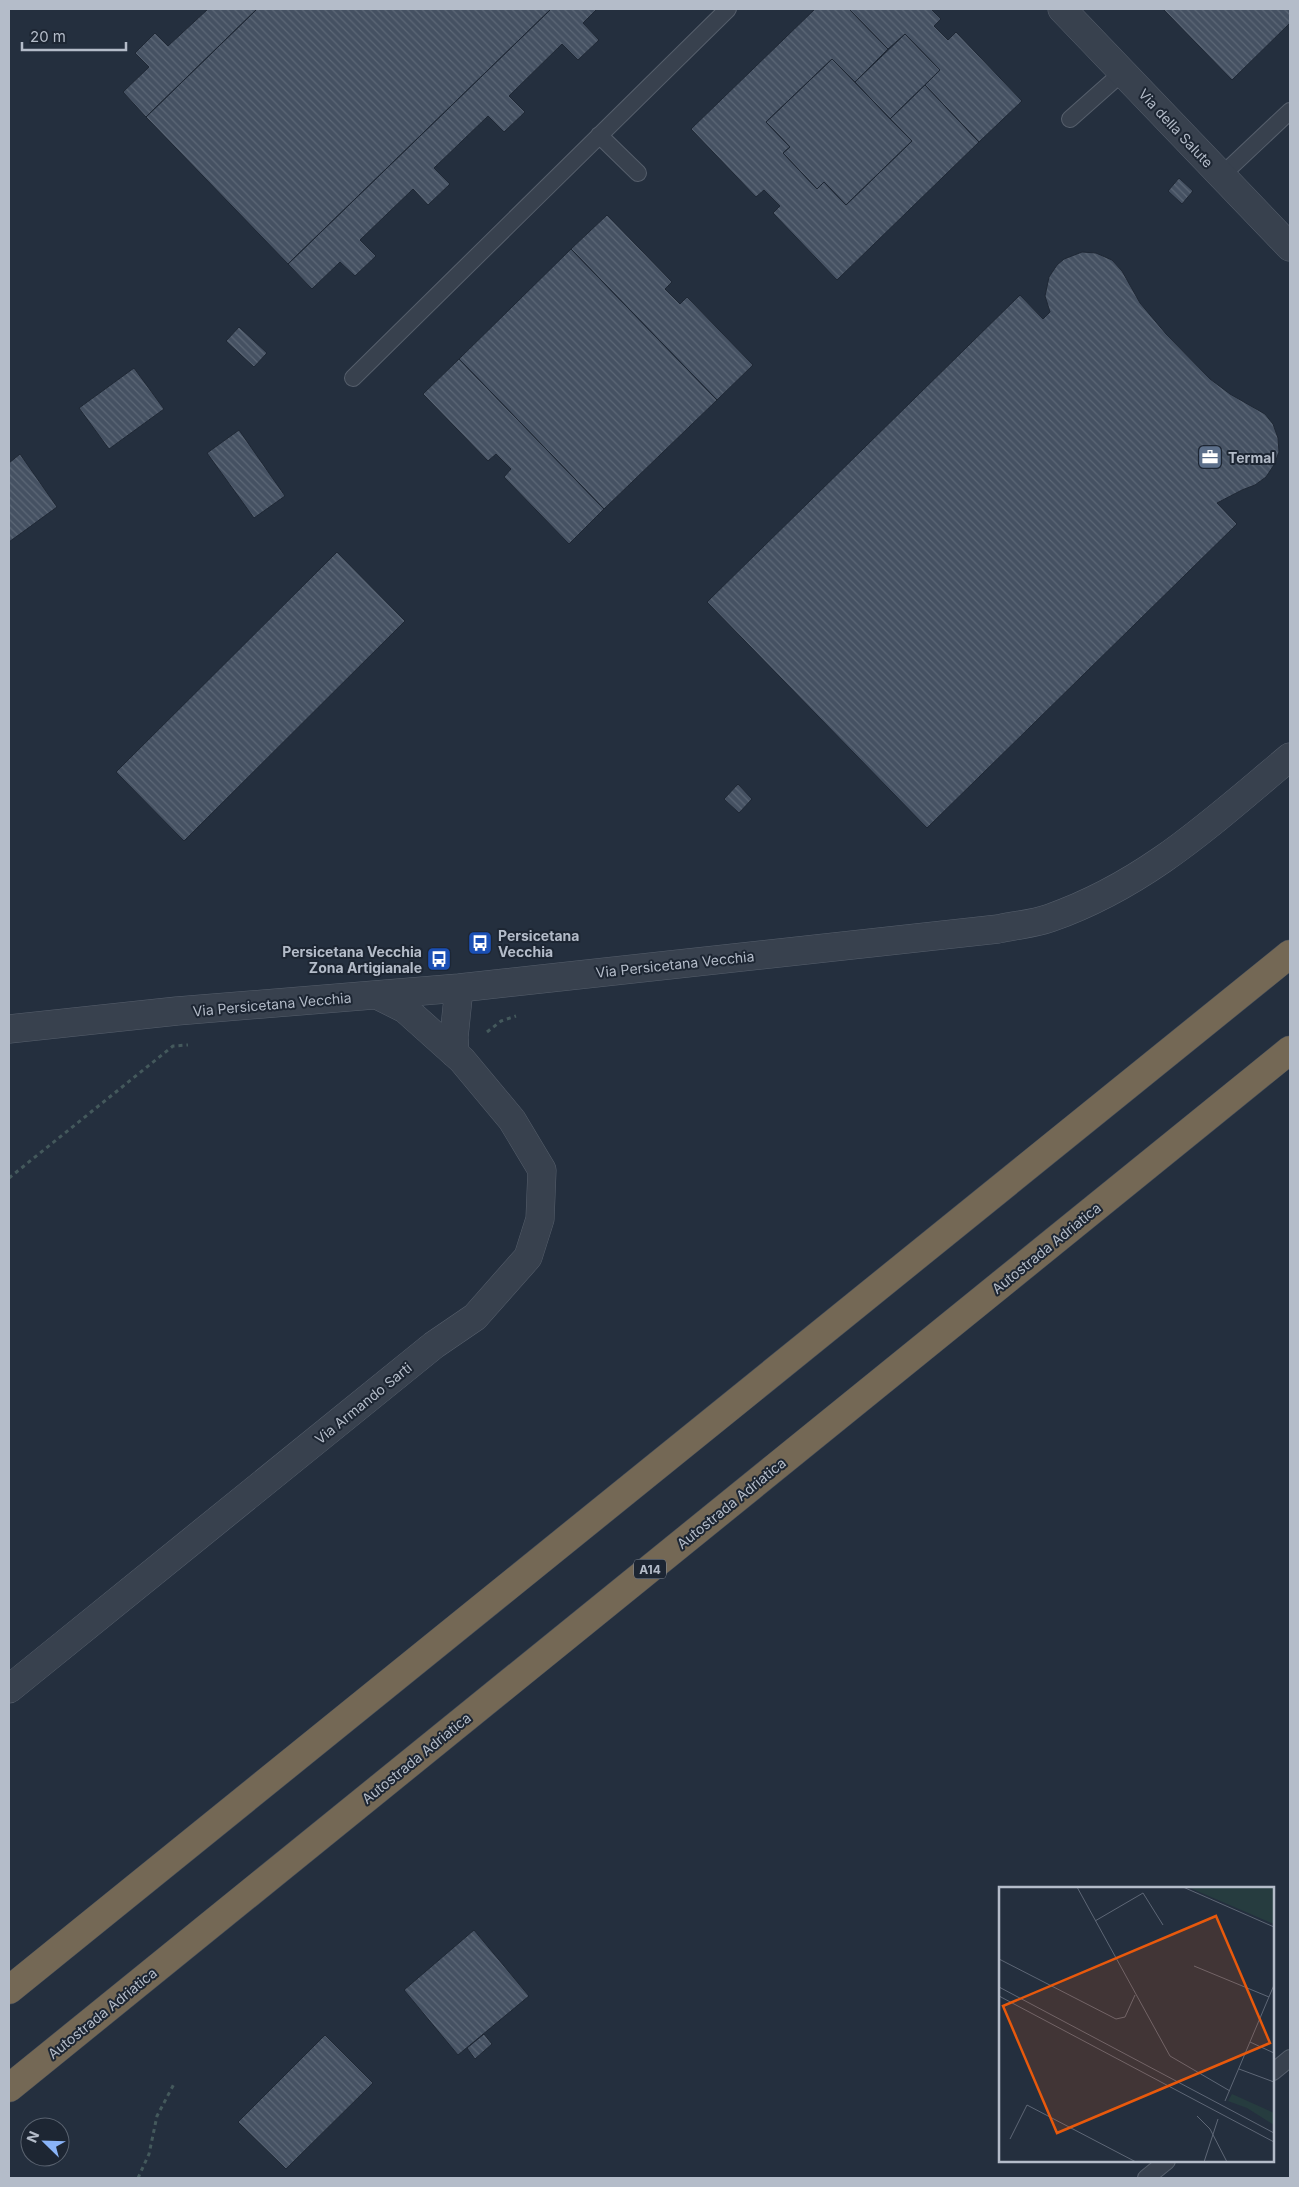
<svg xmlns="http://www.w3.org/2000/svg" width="1299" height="2187" font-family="Inter,sans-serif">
<defs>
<pattern id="building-back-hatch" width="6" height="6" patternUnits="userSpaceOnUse" patternTransform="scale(1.25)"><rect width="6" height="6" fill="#455162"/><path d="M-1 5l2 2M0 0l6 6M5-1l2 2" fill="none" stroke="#5d6877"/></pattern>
</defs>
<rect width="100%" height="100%" fill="#242f3e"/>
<path fill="url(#building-back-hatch)" stroke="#1f2835" d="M 208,9 L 257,9 L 146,117 L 123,92 L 149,67 L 135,53 L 155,33 L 168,46 Z
M 257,9 L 551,9 L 288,264 L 146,117 Z
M 551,9 L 597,9 L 583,23 L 599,40 L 578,60 L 562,44 L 509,96 L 525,112 L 504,132 L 488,116 L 434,168 L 450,184 L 428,205 L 413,189 L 360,240 L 376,256 L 355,276 L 340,262 L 312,289 L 288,264 Z
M 815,9 L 849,9 L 888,49 L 855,82 L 832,59 L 766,122 L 790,147 L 783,153 L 817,189 L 824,182 L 846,205 L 912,141 L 890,119 L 925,85 L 979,142 L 837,280 L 773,213 L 780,206 L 764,190 L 756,197 L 691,129 Z
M 849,9 L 931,9 L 941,19 L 934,26 L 948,40 L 956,32 L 1022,101 L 979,142 L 925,85 L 940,70 L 905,34 L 888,49 Z
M 1163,9 L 1290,9 L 1290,23 L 1232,80 Z
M 905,34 L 940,70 L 890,119 L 855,82 Z
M 832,59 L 912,141 L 846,205 L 824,182 L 817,189 L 783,153 L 790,147 L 766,122 Z
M 1179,178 L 1193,191 L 1182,204 L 1168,191 Z
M 607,215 L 672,282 L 665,289 L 680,304 L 687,297 L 753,365 L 717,400 L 571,249 Z
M 571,249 L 717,400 L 604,509 L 459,359 Z
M 1082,252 L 1096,253 L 1112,260 L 1122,271 L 1140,303 L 1166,334 L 1210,379 L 1230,394 L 1265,414 L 1273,424 L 1278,438 L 1279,452 L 1274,465 L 1266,477 L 1255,485 L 1242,490 L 1217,503 L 1237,524 L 927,828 L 707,602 L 1020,295 L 1043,319 L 1050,312 L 1045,296 L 1049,277 L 1057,265 L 1064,259 Z
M 239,327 L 267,353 L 254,367 L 226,341 Z
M 459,359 L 604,509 L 569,544 L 504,477 L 511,469 L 496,454 L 488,461 L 423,394 Z
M 134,368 L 164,409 L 109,449 L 79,408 Z
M 239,430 L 285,496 L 254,518 L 207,453 Z
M 20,454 L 57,507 L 9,542 L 9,463 Z
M 337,552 L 405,621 L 184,841 L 116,772 Z
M 738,784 L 752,799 L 739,813 L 724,799 Z
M 474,1930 L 529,1996 L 458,2055 L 404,1990 Z
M 484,2034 L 492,2044 L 475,2059 L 467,2048 Z
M 325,2035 L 373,2083 L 286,2169 L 238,2122 Z"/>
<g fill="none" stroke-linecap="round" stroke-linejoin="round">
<defs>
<path id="service" d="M 1070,119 L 1123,72
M 599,135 L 638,173
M 1221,176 L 1290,111
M 353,378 L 728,9
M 1273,2072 L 1290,2058
M 1146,2178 L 1167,2161"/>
<path id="minor" d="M 1062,9 L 1290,247
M 9,1029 L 177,1011 L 459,988 L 998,929 C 1015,925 1034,924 1050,918 C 1147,884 1213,821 1290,757
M 455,1054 L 454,1037 L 459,988
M 9,1689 L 434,1345 L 475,1317 L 528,1257 L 540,1219 L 542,1170 L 512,1120 L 462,1060 L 405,1009 L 377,995"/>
<path id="motorway" d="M 9,1990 L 1290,954
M 9,2088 L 1290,1050"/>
</defs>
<use href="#service" stroke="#565f6c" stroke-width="18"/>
<use href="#minor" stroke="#565f6c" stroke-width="29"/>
<use href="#motorway" stroke="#434c59" stroke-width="29"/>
<path stroke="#44595c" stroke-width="3" stroke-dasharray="4 4" stroke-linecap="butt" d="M 487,1032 L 501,1021 L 516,1016
M 9,1178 L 173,1046 L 188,1045
M 138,2178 L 149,2154 L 157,2116 L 175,2082"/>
<use href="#service" stroke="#38414e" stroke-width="16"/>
<use href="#minor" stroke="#38414e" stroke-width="28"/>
<use href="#motorway" stroke="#746855" stroke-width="28"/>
</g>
<defs>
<symbol id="office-square" viewBox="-11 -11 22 22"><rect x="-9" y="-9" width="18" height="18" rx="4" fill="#5c6f8a" stroke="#1d2633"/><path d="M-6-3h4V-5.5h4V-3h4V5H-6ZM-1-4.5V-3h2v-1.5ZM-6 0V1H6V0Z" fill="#fff"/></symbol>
<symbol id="bus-square" viewBox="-11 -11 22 22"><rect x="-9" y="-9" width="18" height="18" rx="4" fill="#1a4fb4" stroke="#1d2633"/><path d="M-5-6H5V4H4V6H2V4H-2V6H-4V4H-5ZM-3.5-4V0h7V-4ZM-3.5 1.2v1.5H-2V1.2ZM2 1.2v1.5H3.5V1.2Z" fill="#fff"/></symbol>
</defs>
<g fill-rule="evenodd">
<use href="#office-square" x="1196" y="443" width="28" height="28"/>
<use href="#bus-square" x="466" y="929" width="28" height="28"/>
<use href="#bus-square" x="425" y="945" width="28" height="28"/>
</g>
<g text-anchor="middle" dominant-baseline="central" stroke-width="4" stroke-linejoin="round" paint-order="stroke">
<rect fill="#1d2633" stroke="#878f9c" stroke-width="1" x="634" y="1559.5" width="32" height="19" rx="4"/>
<g font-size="12" font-weight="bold" fill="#b4bcc9">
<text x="650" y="1569">A14</text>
</g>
<g font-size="14" fill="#b4bcc9" stroke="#1d2633">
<text transform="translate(1176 128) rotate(47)">Via della Salute</text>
<text transform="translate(675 964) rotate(-6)">Via Persicetana Vecchia</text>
<text transform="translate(272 1004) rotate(-5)">Via Persicetana Vecchia</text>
<text transform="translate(1046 1248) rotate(-39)">Autostrada Adriatica</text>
<text transform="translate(363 1403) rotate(-39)">Via Armando Sarti</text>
<text transform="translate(731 1503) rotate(-39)">Autostrada Adriatica</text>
<text transform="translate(416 1758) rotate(-39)">Autostrada Adriatica</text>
<text transform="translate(102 2013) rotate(-39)">Autostrada Adriatica</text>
</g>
<g font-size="14" font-weight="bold" fill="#b4bcc9" stroke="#1d2633" text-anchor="start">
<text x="1228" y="457">Termal</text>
<text x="498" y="935">Persicetana<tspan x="498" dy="16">Vecchia</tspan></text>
<text x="422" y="951" text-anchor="end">Persicetana Vecchia<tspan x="422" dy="16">Zona Artigianale</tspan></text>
</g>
</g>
<g transform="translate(999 1887)">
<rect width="275" height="275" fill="#242f3e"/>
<path d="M 233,207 L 275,226 L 275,238 L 248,221 L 229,214 Z" fill="#263c3f"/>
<path d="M 189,0 L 275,0 L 275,37 L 198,4 Z" fill="#263c3f"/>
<path fill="none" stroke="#5e6776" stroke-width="1" d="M 78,0 L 171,169 L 231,204M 184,0 L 275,40M 96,34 L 144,6 L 164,38M 0,72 L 117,132 L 126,130 L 136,108M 195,79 L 270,110M 0,100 L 275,246M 0,109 L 275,255M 251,155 L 275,166M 240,182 L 275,195M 226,214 L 275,98M 198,229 L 211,242 L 228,275M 11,252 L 28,218 L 137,275M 205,275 L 219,232"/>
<path fill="#e8590c" fill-opacity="0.15" stroke="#e8590c" stroke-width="2.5" d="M 217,29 L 271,156 L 58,246 L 4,119 Z"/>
<rect width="275" height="275" fill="none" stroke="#b4bcc9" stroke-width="2.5"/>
</g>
<rect width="1299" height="2187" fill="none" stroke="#b4bcc9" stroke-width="20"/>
<g transform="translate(45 2142) rotate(293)"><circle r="24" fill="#1d2633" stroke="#59626f"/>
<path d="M0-4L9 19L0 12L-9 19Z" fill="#8ab4f8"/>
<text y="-8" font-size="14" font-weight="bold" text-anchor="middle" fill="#b4bcc9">N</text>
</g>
<path d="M22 42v8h104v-8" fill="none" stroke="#b4bcc9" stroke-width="2.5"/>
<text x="30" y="42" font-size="15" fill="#b4bcc9" stroke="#1d2633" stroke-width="4" paint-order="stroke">20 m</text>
</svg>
